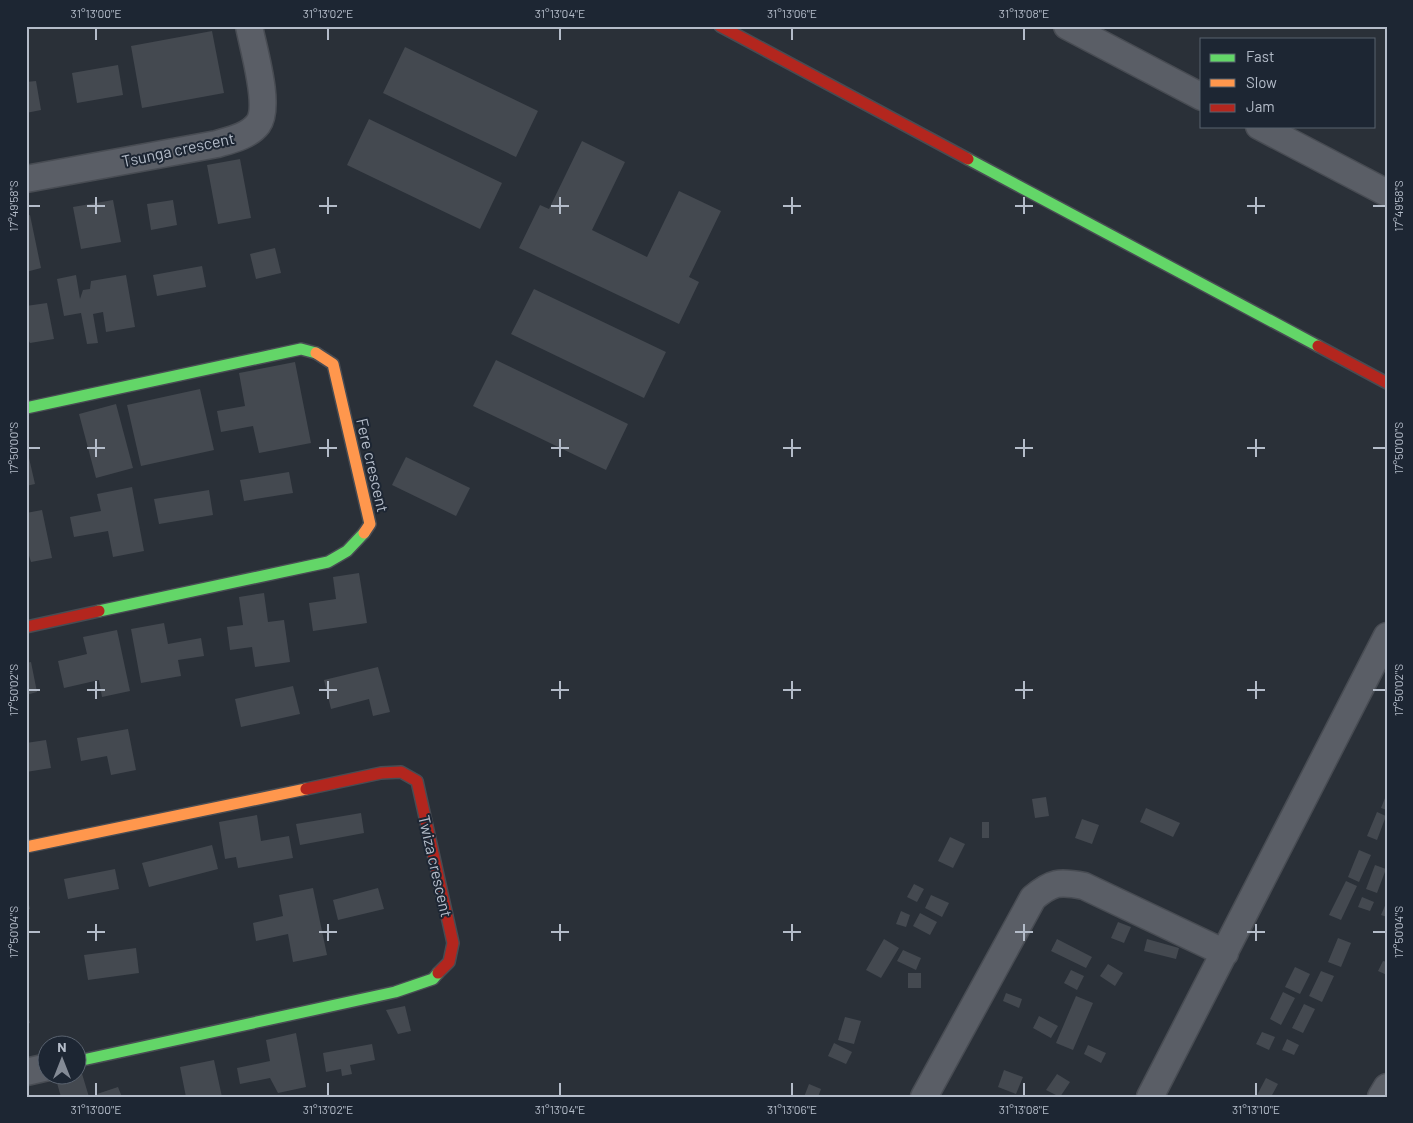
<svg xmlns="http://www.w3.org/2000/svg" width="1413" height="1123" font-family="Barlow,sans-serif">
<rect width="100%" height="100%" fill="#2a3038"/>
<path fill="#444950" d="M 212,31 L 224,93 L 142,108 L 131,46 Z
M 405,47 L 538,111 L 516,157 L 383,93 Z
M 118,65 L 123,95 L 77,103 L 72,73 Z
M 36,81 L 41,110 L 26,113 L 26,82 Z
M 369,119 L 502,183 L 480,229 L 347,165 Z
M 582,141 L 625,162 L 592,230 L 647,257 L 679,191 L 721,211 L 689,277 L 699,282 L 679,324 L 519,248 L 540,205 L 549,209 Z
M 240,159 L 251,218 L 218,224 L 207,165 Z
M 113,200 L 121,242 L 81,249 L 73,207 Z
M 173,200 L 177,225 L 151,230 L 147,204 Z
M 30,215 L 41,268 L 26,272 L 26,216 Z
M 275,248 L 281,273 L 256,279 L 250,254 Z
M 202,266 L 206,287 L 157,296 L 153,275 Z
M 76,275 L 80,299 L 83,290 L 90,289 L 91,281 L 126,275 L 135,327 L 106,332 L 103,312 L 93,314 L 98,343 L 87,344 L 81,313 L 64,316 L 57,279 Z
M 534,289 L 666,352 L 644,398 L 511,334 Z
M 47,303 L 54,339 L 30,343 L 26,336 L 26,306 Z
M 496,360 L 628,424 L 606,470 L 473,406 Z
M 295,362 L 311,443 L 259,453 L 253,426 L 221,432 L 217,411 L 245,406 L 239,373 Z
M 200,389 L 214,450 L 141,466 L 127,405 Z
M 116,404 L 133,468 L 96,478 L 79,414 Z
M 26,445 L 35,484 L 26,486 Z
M 406,457 L 470,488 L 456,516 L 392,485 Z
M 289,472 L 293,493 L 244,501 L 240,480 Z
M 132,487 L 144,551 L 113,557 L 108,531 L 74,537 L 70,517 L 101,511 L 97,494 Z
M 209,490 L 213,515 L 159,524 L 154,499 Z
M 42,510 L 52,558 L 31,562 L 26,546 L 26,513 Z
M 359,573 L 367,623 L 313,631 L 309,603 L 336,599 L 333,577 Z
M 264,593 L 268,622 L 284,620 L 290,662 L 255,667 L 252,647 L 230,650 L 227,627 L 243,625 L 239,597 Z
M 164,623 L 168,644 L 201,638 L 204,656 L 178,660 L 181,676 L 141,683 L 131,629 Z
M 117,630 L 130,691 L 102,697 L 99,680 L 64,688 L 58,661 L 87,654 L 83,637 Z
M 31,662 L 37,692 L 26,695 L 26,663 Z
M 378,667 L 390,712 L 373,716 L 369,699 L 331,709 L 324,680 Z
M 293,686 L 300,714 L 241,727 L 235,699 Z
M 128,729 L 136,770 L 111,775 L 107,756 L 81,761 L 77,738 Z
M 46,740 L 51,768 L 26,772 L 26,743 Z
M 1387,793 L 1387,810 L 1381,808 Z
M 1046,797 L 1049,816 L 1035,818 L 1032,799 Z
M 1146,808 L 1180,823 L 1173,837 L 1140,822 Z
M 1377,812 L 1386,816 L 1377,840 L 1367,836 Z
M 361,813 L 364,833 L 300,845 L 296,824 Z
M 257,815 L 261,841 L 289,836 L 293,858 L 238,868 L 236,857 L 225,859 L 219,822 Z
M 1082,819 L 1099,825 L 1092,844 L 1075,838 Z
M 982,822 L 989,822 L 989,838 L 982,838 Z
M 950,837 L 965,844 L 953,868 L 938,861 Z
M 212,845 L 218,869 L 149,887 L 142,863 Z
M 1359,850 L 1371,855 L 1359,882 L 1348,877 Z
M 1375,865 L 1386,869 L 1377,893 L 1366,889 Z
M 115,869 L 119,889 L 68,899 L 64,879 Z
M 1346,881 L 1357,886 L 1341,920 L 1329,915 Z
M 914,884 L 924,889 L 917,902 L 907,897 Z
M 313,888 L 327,955 L 293,962 L 288,934 L 256,941 L 253,923 L 283,916 L 279,895 Z
M 378,888 L 384,909 L 338,920 L 333,900 Z
M 26,893 L 30,909 L 26,910 Z
M 931,895 L 949,903 L 942,917 L 925,908 Z
M 1362,897 L 1374,902 L 1370,911 L 1358,907 Z
M 1387,901 L 1387,917 L 1381,915 Z
M 901,911 L 910,915 L 906,927 L 896,924 Z
M 920,913 L 937,922 L 930,935 L 913,926 Z
M 1118,922 L 1131,927 L 1124,943 L 1111,938 Z
M 1338,938 L 1351,943 L 1341,967 L 1328,962 Z
M 884,939 L 899,948 L 881,978 L 866,970 Z
M 1057,939 L 1092,957 L 1086,968 L 1051,951 Z
M 1147,939 L 1179,948 L 1176,959 L 1144,951 Z
M 136,948 L 139,973 L 88,980 L 84,955 Z
M 903,950 L 921,958 L 916,970 L 897,961 Z
M 1383,961 L 1387,962 L 1387,975 L 1378,971 Z
M 1108,964 L 1123,973 L 1115,986 L 1100,976 Z
M 1295,967 L 1310,974 L 1300,994 L 1285,987 Z
M 1071,970 L 1084,976 L 1077,990 L 1064,983 Z
M 1321,971 L 1334,976 L 1322,1002 L 1309,996 Z
M 908,973 L 921,973 L 921,988 L 908,988 Z
M 1283,992 L 1295,998 L 1281,1025 L 1270,1019 Z
M 1006,993 L 1022,999 L 1019,1008 L 1003,1001 Z
M 1076,996 L 1093,1003 L 1073,1050 L 1056,1043 Z
M 1304,1004 L 1315,1009 L 1303,1033 L 1292,1028 Z
M 405,1006 L 411,1031 L 398,1034 L 386,1010 Z
M 26,1007 L 30,1023 L 26,1024 Z
M 1039,1016 L 1058,1026 L 1051,1038 L 1033,1028 Z
M 845,1017 L 861,1021 L 854,1044 L 838,1040 Z
M 1262,1032 L 1275,1037 L 1269,1050 L 1256,1044 Z
M 296,1033 L 306,1087 L 278,1093 L 270,1078 L 240,1084 L 237,1068 L 270,1061 L 266,1040 Z
M 1287,1039 L 1299,1045 L 1294,1055 L 1282,1050 Z
M 834,1043 L 852,1052 L 846,1064 L 828,1056 Z
M 372,1044 L 375,1060 L 350,1065 L 352,1074 L 342,1076 L 341,1069 L 326,1072 L 323,1053 Z
M 1088,1045 L 1106,1053 L 1101,1063 L 1084,1054 Z
M 214,1060 L 222,1097 L 186,1097 L 180,1067 Z
M 80,1067 L 89,1097 L 61,1097 L 55,1076 L 78,1076 L 78,1068 Z
M 1004,1070 L 1023,1077 L 1016,1094 L 998,1087 Z
M 1057,1074 L 1070,1082 L 1060,1097 L 1046,1090 Z
M 1266,1078 L 1278,1084 L 1271,1097 L 1256,1097 Z
M 809,1084 L 821,1089 L 818,1097 L 804,1097 Z
M 118,1087 L 122,1097 L 98,1097 L 97,1094 Z"/>
<g fill="none" stroke-linecap="round" stroke-linejoin="round">
<defs>
<path id="street" d="M 1067,26 L 1202,97
M 1259,126 L 1387,193
M 26,179 L 217,144 C 231,140 249,136 258,124 C 271,106 253,48 249,26
M 26,1072 L 48,1067
M 924,1097 L 1033,898 C 1052,882 1059,881 1084,886 L 1225,953
M 1150,1097 L 1387,636
M 1381,1097 L 1387,1087"/>
<path id="fast" d="M 968,159 L 1318,346
M 26,408 L 301,349 L 316,353
M 99,611 L 328,562 L 347,551 L 364,533
M 78,1061 L 395,992 L 433,979 L 438,973"/>
<path id="slow" d="M 316,353 L 333,364 L 370,524 L 364,533
M 26,847 L 306,789"/>
<path id="jam" d="M 720,26 L 968,159
M 1318,346 L 1387,383
M 26,627 L 99,611
M 306,789 L 381,773 L 401,772 L 417,781 L 453,943 L 449,962 L 438,973"/>
</defs>
<use href="#street" stroke="#484c53" stroke-width="29"/>
<use href="#fast" stroke="#484c53" stroke-width="14"/>
<use href="#slow" stroke="#484c53" stroke-width="14"/>
<use href="#jam" stroke="#484c53" stroke-width="14"/>
<use href="#street" stroke="#5a5e66" stroke-width="26"/>
<use href="#fast" stroke="#63d668" stroke-width="11"/>
<use href="#slow" stroke="#ff974d" stroke-width="11"/>
<use href="#jam" stroke="#b3261e" stroke-width="11"/>
</g>
<path fill="none" stroke="#b4bcc9" stroke-width="2" d="M 96,28 L 96,40M 328,28 L 328,40M 560,28 L 560,40M 792,28 L 792,40M 1024,28 L 1024,40M 96,197 L 96,214M 328,197 L 328,214M 560,197 L 560,214M 792,197 L 792,214M 1024,197 L 1024,214M 1256,197 L 1256,214M 28,206 L 40,206M 87,206 L 105,206M 319,206 L 337,206M 551,206 L 569,206M 783,206 L 801,206M 1015,206 L 1033,206M 1247,206 L 1265,206M 1373,206 L 1386,206M 96,439 L 96,457M 328,439 L 328,457M 560,439 L 560,457M 792,439 L 792,457M 1024,439 L 1024,457M 1256,439 L 1256,457M 28,448 L 40,448M 87,448 L 105,448M 319,448 L 337,448M 551,448 L 569,448M 783,448 L 801,448M 1015,448 L 1033,448M 1247,448 L 1265,448M 1373,448 L 1386,448M 96,681 L 96,699M 328,681 L 328,699M 560,681 L 560,699M 792,681 L 792,699M 1024,681 L 1024,699M 1256,681 L 1256,699M 28,690 L 40,690M 87,690 L 105,690M 319,690 L 337,690M 551,690 L 569,690M 783,690 L 801,690M 1015,690 L 1033,690M 1247,690 L 1265,690M 1373,690 L 1386,690M 96,924 L 96,941M 328,924 L 328,941M 560,924 L 560,941M 792,924 L 792,941M 1024,924 L 1024,941M 1256,924 L 1256,941M 28,932 L 40,932M 87,932 L 105,932M 319,932 L 337,932M 551,932 L 569,932M 783,932 L 801,932M 1015,932 L 1033,932M 1247,932 L 1265,932M 1373,932 L 1386,932M 96,1083 L 96,1096M 328,1083 L 328,1096M 560,1083 L 560,1096M 792,1083 L 792,1096M 1024,1083 L 1024,1096M 1256,1083 L 1256,1096"/>
<g text-anchor="middle" dominant-baseline="central" stroke-width="4" stroke-linejoin="round" paint-order="stroke">
<g font-size="16" fill="#b4bcc9" stroke="#1d2633">
<text transform="translate(178 149) rotate(-12)">Tsunga crescent</text>
<text transform="translate(373 465) rotate(77)">Fere crescent</text>
<text transform="translate(436 866) rotate(77)">Twiza crescent</text>
</g>
</g>
<rect width="1413" height="1123" fill="none" stroke="#1d2633" stroke-width="55"/>
<rect x="1200" y="38" width="175" height="90" fill="#1d2633" stroke="#59626f"/>
<rect x="1210" y="54" width="25" height="8" fill="#63d668" stroke="#59626f"/>
<text x="1246" y="62" font-size="15" fill="#b4bcc9">Fast</text>
<rect x="1210" y="79" width="25" height="8" fill="#ff974d" stroke="#59626f"/>
<text x="1246" y="88" font-size="15" fill="#b4bcc9">Slow</text>
<rect x="1210" y="104" width="25" height="8" fill="#b3261e" stroke="#59626f"/>
<text x="1246" y="112" font-size="15" fill="#b4bcc9">Jam</text>
<g transform="translate(62 1060)"><circle r="24" fill="#1d2633" stroke="#59626f"/>
<path d="M0-4L9 19L0 12L-9 19Z" fill="#848b96"/>
<text y="-8" font-size="14" font-weight="bold" text-anchor="middle" fill="#b4bcc9">N</text>
</g>
<rect x="28" y="28" width="1358" height="1068" fill="none" stroke="#b4bcc9" stroke-width="2"/>
<g font-size="12" text-anchor="middle" fill="#b4bcc9">
<text x="96" y="18">31°13'00"E</text>
<text x="328" y="18">31°13'02"E</text>
<text x="560" y="18">31°13'04"E</text>
<text x="792" y="18">31°13'06"E</text>
<text x="1024" y="18">31°13'08"E</text>
<text transform="translate(14 206) rotate(-90)" y="4">17°49'58"S</text>
<text transform="translate(1399 206) rotate(-90)" y="4">17°49'58"S</text>
<text transform="translate(14 448) rotate(-90)" y="4">17°50'00"S</text>
<text transform="translate(1399 448) rotate(-90)" y="4">17°50'00"S</text>
<text transform="translate(14 690) rotate(-90)" y="4">17°50'02"S</text>
<text transform="translate(1399 690) rotate(-90)" y="4">17°50'02"S</text>
<text transform="translate(14 932) rotate(-90)" y="4">17°50'04"S</text>
<text transform="translate(1399 932) rotate(-90)" y="4">17°50'04"S</text>
<text x="96" y="1114">31°13'00"E</text>
<text x="328" y="1114">31°13'02"E</text>
<text x="560" y="1114">31°13'04"E</text>
<text x="792" y="1114">31°13'06"E</text>
<text x="1024" y="1114">31°13'08"E</text>
<text x="1256" y="1114">31°13'10"E</text>
</g>
</svg>
